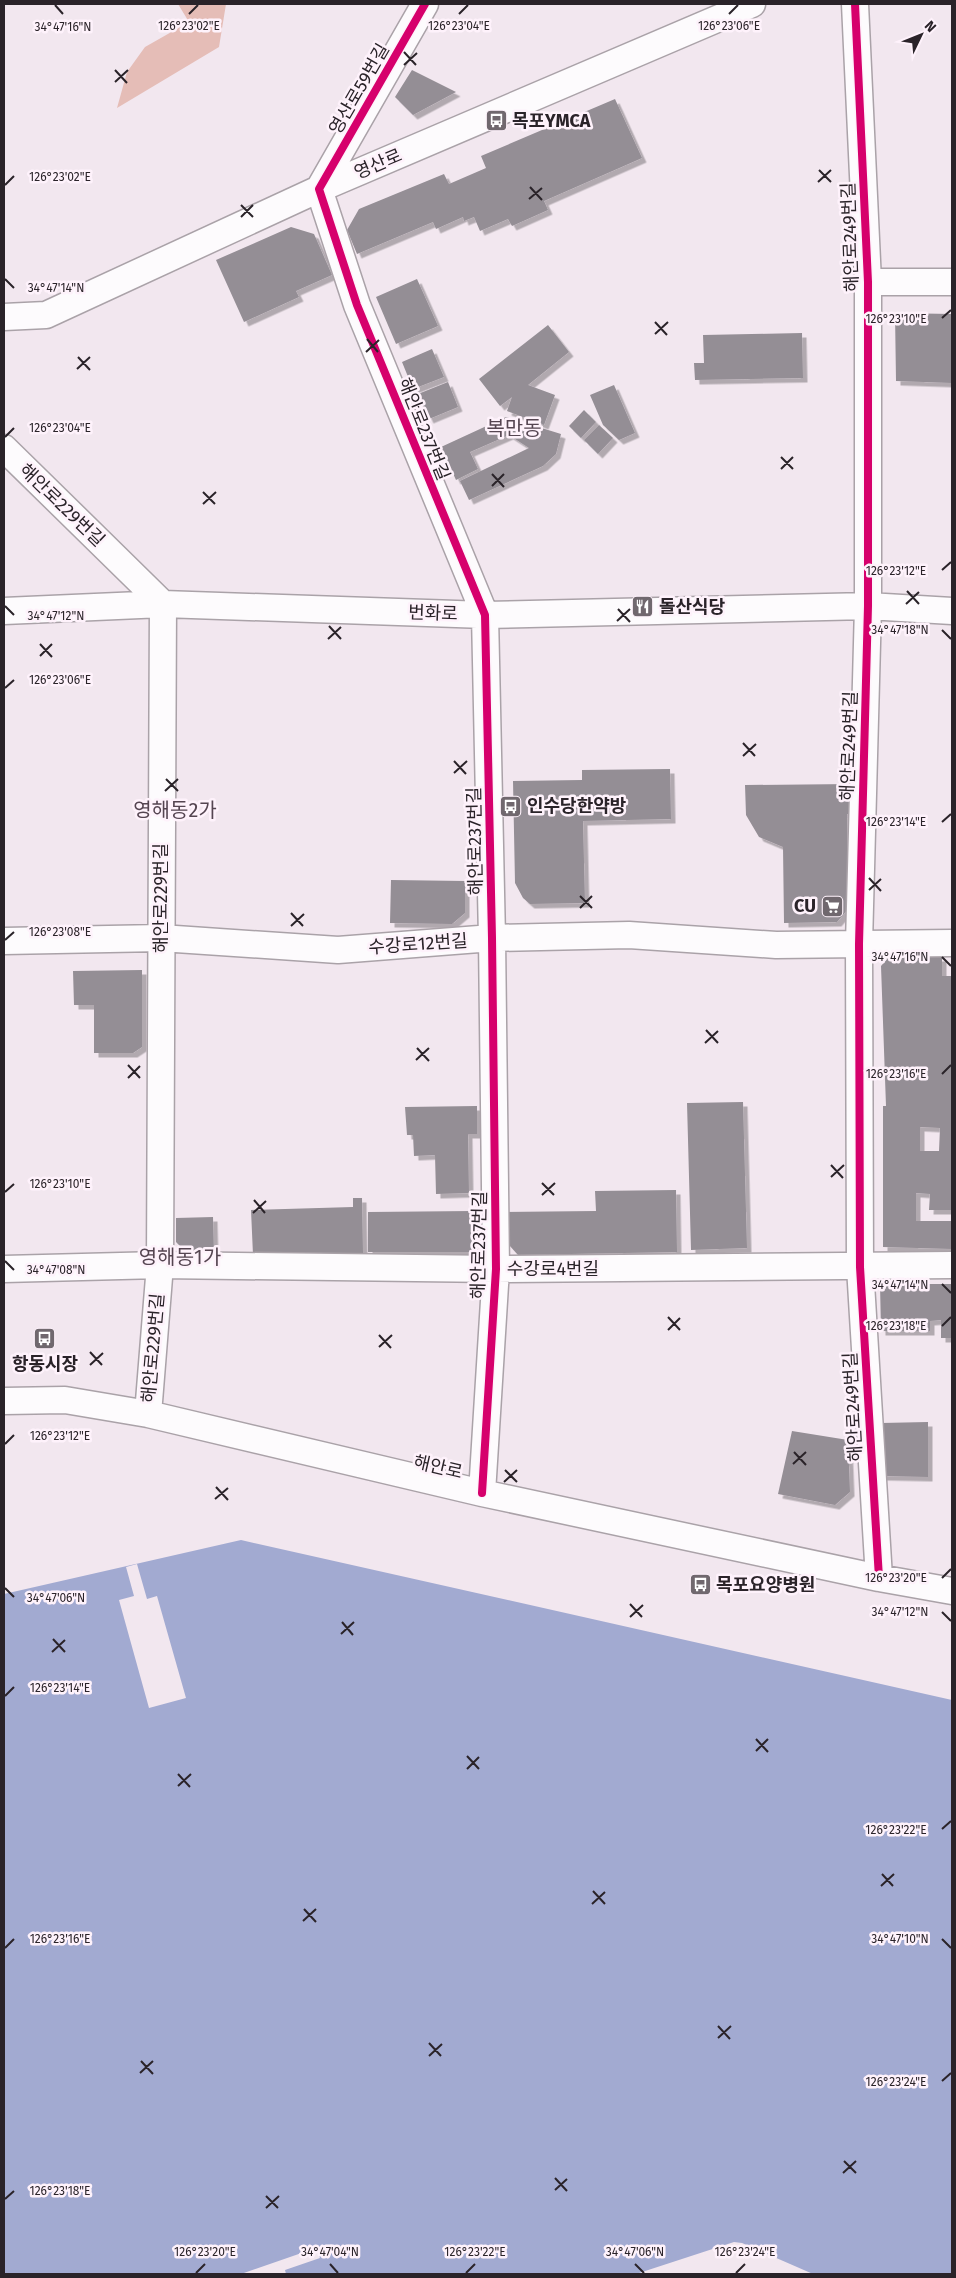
<svg xmlns="http://www.w3.org/2000/svg" width="956" height="2278" font-family="'Fira Sans','Noto Sans KR',sans-serif">
<defs>
<filter id="shadow"><feDropShadow dx="4.5" dy="4.5" stdDeviation="0" flood-color="#0004"/></filter>
</defs>
<rect width="100%" height="100%" fill="#f2e7ef"/>
<path fill="#e5bdb7" d="M 178,4 L 226,4 L 219,47 L 117,108 L 127,72 L 145,47 L 189,22 Z"/>
<path fill="#a2aad1" d="M 241,1540 L 952,1700 L 952,2274 L 813,2274 L 742,2243 L 734,2242 L 636,2274 L 4,2274 L 4,1594 Z"/>
<path fill="#f2e7ef" d="M 137,1564 L 147,1599 L 157,1596 L 186,1698 L 149,1708 L 119,1600 L 134,1596 L 126,1567 Z
M 316,2248 L 320,2258 L 285,2270 L 286,2274 L 274,2273 L 241,2274 Z"/>
<path fill="#948e95" fill-rule="evenodd" filter="url(#shadow)" d="M 412,70 L 456,92 L 413,115 L 395,97 Z
M 615,99 L 642,158 L 544,201 L 548,210 L 512,226 L 508,219 L 480,231 L 474,217 L 464,221 L 463,217 L 436,229 L 433,222 L 357,254 L 347,230 L 359,209 L 444,174 L 449,184 L 486,168 L 481,156 Z
M 291,227 L 314,234 L 332,275 L 296,291 L 299,297 L 244,322 L 216,260 Z
M 417,279 L 438,326 L 396,344 L 376,297 Z
M 895,313 L 952,314 L 952,383 L 896,381 Z
M 548,325 L 569,352 L 528,385 L 555,395 L 544,425 L 507,411 L 512,397 L 500,406 L 479,379 Z
M 802,333 L 803,378 L 695,380 L 694,363 L 704,363 L 703,335 Z
M 432,349 L 444,377 L 413,389 L 402,362 Z
M 448,382 L 458,407 L 429,419 L 418,394 Z
M 614,385 L 635,433 L 619,440 L 603,425 L 590,395 Z
M 584,410 L 596,422 L 581,438 L 569,426 Z
M 506,417 L 561,434 L 556,454 L 543,466 L 469,500 L 460,481 L 529,448 L 509,435 L 470,452 L 478,469 L 456,480 L 441,447 Z
M 599,425 L 613,438 L 598,454 L 584,440 Z
M 670,769 L 671,819 L 583,821 L 585,903 L 530,904 L 523,898 L 515,883 L 513,781 L 582,780 L 582,770 Z
M 852,784 L 852,814 L 847,814 L 848,909 L 837,922 L 784,923 L 783,847 L 759,837 L 746,815 L 745,785 Z
M 391,880 L 465,881 L 465,913 L 452,924 L 390,923 Z
M 889,957 L 942,957 L 942,976 L 952,976 L 952,1210 L 929,1210 L 930,1194 L 916,1193 L 916,1221 L 952,1221 L 952,1249 L 883,1247 L 883,1106 L 886,1106 L 881,966 ZM 920,1127 L 940,1128 L 939,1151 L 920,1151 Z
M 142,970 L 142,1047 L 133,1053 L 94,1053 L 94,1005 L 74,1005 L 73,971 Z
M 743,1102 L 747,1248 L 691,1250 L 687,1103 Z
M 477,1106 L 477,1134 L 468,1134 L 469,1193 L 436,1194 L 435,1155 L 414,1156 L 413,1135 L 407,1135 L 405,1107 Z
M 676,1190 L 677,1252 L 518,1255 L 502,1237 L 502,1212 L 596,1211 L 595,1191 Z
M 353,1198 L 362,1198 L 363,1253 L 253,1255 L 251,1210 L 353,1207 Z
M 473,1211 L 473,1252 L 368,1252 L 368,1212 Z
M 213,1217 L 214,1255 L 190,1256 L 176,1242 L 176,1218 Z
M 880,1284 L 952,1284 L 952,1338 L 941,1338 L 941,1320 L 930,1321 L 930,1331 L 881,1331 Z
M 928,1422 L 928,1477 L 881,1476 L 881,1423 Z
M 792,1431 L 848,1440 L 850,1492 L 835,1505 L 778,1494 Z"/>
<g fill="none" stroke-linecap="round" stroke-linejoin="round">
<defs>
<path id="minor" d="M 425,4 L 319,189 L 357,305 L 485,615 L 492,938 L 496,1269 L 482,1493
M 855,4 L 868,282 L 868,606 L 859,944 L 860,1267 L 879,1578
M 868,282 L 952,282
M 4,317 L 46,315 L 319,189 L 752,4
M 4,448 L 163,604 L 160,1265 L 148,1414
M 4,611 L 163,604 L 485,615 L 868,606 L 952,611
M 4,941 L 161,938 L 338,950 L 492,938 L 629,935 L 776,945 L 952,943
M 4,1269 L 160,1265 L 496,1269 L 952,1265
M 4,1401 L 65,1400 L 148,1414 L 482,1493 L 879,1578 L 952,1591"/>
</defs>
<use href="#minor" stroke="#aaa2a8" stroke-width="29"/>
<use href="#minor" stroke="#fdfbfd" stroke-width="26"/>
<defs>
<path id="cycleway" d="M 425,4 L 319,189 L 357,305 L 485,615 L 492,938 L 496,1269 L 482,1493
M 855,4 L 868,282 L 868,606 L 859,944 L 860,1267 L 879,1578"/>
</defs>
<use href="#cycleway" stroke="#fef2fb" stroke-width="11"/>
<use href="#cycleway" stroke="#d6006c" stroke-width="8"/>
</g>
<path fill="none" stroke="#2a2329" stroke-width="2" d="M 55,5 L 63,14M 189,14 L 198,5M 459,14 L 468,5M 729,14 L 738,5M 404,52 L 416,65M 404,65 L 417,53M 115,70 L 127,83M 115,82 L 128,70M 819,170 L 831,182M 818,182 L 831,170M 5,185 L 14,176M 530,187 L 542,200M 529,199 L 542,188M 241,205 L 253,217M 241,217 L 253,205M 5,279 L 14,288M 942,318 L 951,310M 655,322 L 667,335M 655,334 L 668,322M 367,339 L 378,352M 366,352 L 379,340M 78,357 L 90,370M 77,369 L 90,357M 5,437 L 14,428M 781,457 L 793,469M 781,469 L 793,457M 492,474 L 504,487M 492,486 L 504,474M 203,492 L 215,504M 203,504 L 216,492M 942,570 L 951,562M 907,591 L 919,604M 906,604 L 919,592M 5,606 L 14,615M 618,609 L 630,622M 617,621 L 630,609M 329,626 L 341,639M 942,630 L 951,639M 328,639 L 341,627M 40,644 L 52,657M 40,656 L 52,644M 5,688 L 14,680M 743,743 L 755,756M 743,756 L 756,744M 454,761 L 466,774M 454,773 L 467,761M 166,779 L 178,791M 165,791 L 178,779M 942,822 L 951,814M 869,878 L 881,891M 869,890 L 881,879M 580,896 L 592,908M 580,908 L 592,896M 291,913 L 303,926M 291,926 L 304,914M 5,940 L 14,932M 942,957 L 951,966M 706,1030 L 718,1043M 705,1043 L 718,1031M 417,1048 L 429,1061M 416,1060 L 429,1048M 128,1065 L 140,1078M 942,1074 L 951,1065M 128,1078 L 140,1066M 831,1165 L 843,1178M 831,1177 L 844,1165M 542,1183 L 554,1195M 5,1192 L 14,1184M 542,1195 L 555,1183M 254,1200 L 265,1213M 253,1213 L 266,1201M 5,1261 L 14,1270M 942,1284 L 951,1293M 668,1317 L 680,1330M 942,1326 L 951,1317M 668,1330 L 680,1318M 379,1335 L 391,1348M 379,1347 L 392,1335M 90,1352 L 102,1365M 90,1365 L 103,1353M 5,1444 L 14,1435M 794,1452 L 806,1465M 793,1464 L 806,1452M 505,1470 L 517,1482M 504,1482 L 517,1470M 216,1487 L 228,1500M 215,1499 L 228,1488M 942,1578 L 951,1569M 5,1588 L 14,1597M 630,1604 L 642,1617M 942,1612 L 951,1621M 630,1617 L 643,1605M 342,1622 L 353,1635M 341,1634 L 354,1622M 53,1639 L 65,1652M 52,1652 L 65,1640M 5,1696 L 14,1687M 756,1739 L 768,1752M 756,1751 L 768,1739M 467,1756 L 479,1769M 467,1769 L 479,1757M 178,1774 L 190,1787M 178,1786 L 191,1774M 942,1829 L 951,1821M 882,1874 L 893,1886M 881,1886 L 894,1874M 593,1891 L 605,1904M 592,1904 L 605,1892M 304,1909 L 316,1922M 303,1921 L 316,1909M 942,1939 L 951,1948M 5,1948 L 14,1939M 718,2026 L 730,2039M 718,2038 L 731,2026M 429,2043 L 441,2056M 429,2056 L 442,2044M 141,2061 L 153,2074M 140,2073 L 153,2061M 942,2081 L 951,2073M 844,2161 L 856,2173M 843,2173 L 856,2161M 555,2178 L 567,2191M 555,2190 L 567,2179M 266,2196 L 278,2208M 5,2199 L 14,2191M 266,2208 L 279,2196M 330,2264 L 338,2273M 635,2264 L 644,2273M 196,2273 L 205,2264M 466,2273 L 475,2264M 736,2273 L 745,2264"/>
<defs>
<symbol id="bus-square" viewBox="-11 -11 22 22"><rect x="-9" y="-9" width="18" height="18" rx="4" fill="#70686e" stroke="#fef2fb"/><path d="M-5-6H5V4H4V6H2V4H-2V6H-4V4H-5ZM-3.5-4V0h7V-4ZM-3.5 1.2v1.5H-2V1.2ZM2 1.2v1.5H3.5V1.2Z" fill="#fff"/></symbol>
<symbol id="restaurant-square" viewBox="-11 -11 22 22"><rect x="-9" y="-9" width="18" height="18" rx="4" fill="#70686e" stroke="#fef2fb"/><path d="M-5-6h1v4h1v-4h1v4h1v-4h1v5L-1.5 .5V6h-2V.5L-5-1ZM5-6V6H3V1.5H1.5Q1.5-4 5-6Z" fill="#fff"/></symbol>
<symbol id="supermarket-square" viewBox="-11 -11 22 22"><rect x="-9" y="-9" width="18" height="18" rx="4" fill="#70686e" stroke="#fef2fb"/><path d="M-6-5.5h2.5l.6 2H6L4.5 2H-2.5L-4.4-4H-6ZM-1.5 3.2a1.3 1.3 0 1 0 .1 0ZM3 3.2a1.3 1.3 0 1 0 .1 0Z" fill="#fff"/></symbol>
</defs>
<g fill-rule="evenodd">
<use href="#bus-square" x="484" y="108" width="25" height="25"/>
<use href="#restaurant-square" x="630" y="594" width="25" height="25"/>
<use href="#bus-square" x="498" y="794" width="25" height="25"/>
<use href="#supermarket-square" x="820" y="894" width="25" height="25"/>
<use href="#bus-square" x="32" y="1326" width="25" height="25"/>
<use href="#bus-square" x="688" y="1572" width="25" height="25"/>
</g>
<g text-anchor="middle" dominant-baseline="central" stroke-width="5" stroke-linejoin="round" paint-order="stroke">
<g font-size="18" fill="#2a2329" stroke="#fef2fb">
<text transform="translate(359 89) rotate(-60)">영산로59번길</text>
<text transform="translate(378 164) rotate(-23)">영산로</text>
<text transform="translate(850 237) rotate(-92)">해안로249번길</text>
<text transform="translate(424 429) rotate(68)">해안로237번길</text>
<text transform="translate(62 505) rotate(44)">해안로229번길</text>
<text transform="translate(433 613) rotate(2)">번화로</text>
<text transform="translate(849 746) rotate(-88)">해안로249번길</text>
<text transform="translate(475 841) rotate(-91)">해안로237번길</text>
<text transform="translate(161 898) rotate(-90)">해안로229번길</text>
<text transform="translate(418 944) rotate(-4)">수강로12번길</text>
<text transform="translate(479 1245) rotate(-89)">해안로237번길</text>
<text x="553" y="1269">수강로4번길</text>
<text transform="translate(153 1348) rotate(-85)">해안로229번길</text>
<text transform="translate(853 1407) rotate(-93)">해안로249번길</text>
<text transform="translate(438 1467) rotate(13)">해안로</text>
</g>
<g font-size="18" font-weight="bold" fill="#2a2329" stroke="#fef2fb" text-anchor="start">
<text x="512" y="121">목포YMCA</text>
<text x="659" y="607">돌산식당</text>
<text x="527" y="806">인수당한약방</text>
<text x="816" y="906" text-anchor="end">CU</text>
<text x="45" y="1364" text-anchor="middle">항동시장</text>
<text x="716" y="1585">목포요양병원</text>
</g>
<g font-size="20" fill="#554551" stroke="#fef2fb">
<text x="514" y="428">복만동</text>
<text x="175" y="810">영해동2가</text>
<text x="180" y="1257">영해동1가</text>
</g>
</g>
<g font-size="12" text-anchor="middle" fill="#2a2329" stroke="#fef2fb" stroke-width="5" stroke-linejoin="round" paint-order="stroke">
<text x="189" y="30">126°23'02"E</text>
<text x="459" y="30">126°23'04"E</text>
<text x="729" y="30">126°23'06"E</text>
<text x="63" y="31">34°47'16"N</text>
<text x="60" y="181">126°23'02"E</text>
<text x="56" y="292">34°47'14"N</text>
<text x="896" y="323">126°23'10"E</text>
<text x="60" y="432">126°23'04"E</text>
<text x="896" y="575">126°23'12"E</text>
<text x="56" y="620">34°47'12"N</text>
<text x="900" y="634">34°47'18"N</text>
<text x="60" y="684">126°23'06"E</text>
<text x="896" y="826">126°23'14"E</text>
<text x="60" y="936">126°23'08"E</text>
<text x="900" y="961">34°47'16"N</text>
<text x="896" y="1078">126°23'16"E</text>
<text x="60" y="1188">126°23'10"E</text>
<text x="56" y="1274">34°47'08"N</text>
<text x="900" y="1289">34°47'14"N</text>
<text x="896" y="1330">126°23'18"E</text>
<text x="60" y="1440">126°23'12"E</text>
<text x="896" y="1582">126°23'20"E</text>
<text x="56" y="1602">34°47'06"N</text>
<text x="900" y="1616">34°47'12"N</text>
<text x="60" y="1692">126°23'14"E</text>
<text x="896" y="1834">126°23'22"E</text>
<text x="900" y="1943">34°47'10"N</text>
<text x="60" y="1943">126°23'16"E</text>
<text x="896" y="2086">126°23'24"E</text>
<text x="60" y="2195">126°23'18"E</text>
<text x="330" y="2256">34°47'04"N</text>
<text x="635" y="2256">34°47'06"N</text>
<text x="205" y="2256">126°23'20"E</text>
<text x="475" y="2256">126°23'22"E</text>
<text x="745" y="2256">126°23'24"E</text>
</g>
<rect width="956" height="2278" fill="none" stroke="#2a2329" stroke-width="10"/>
<g transform="translate(921 35) rotate(47)" stroke="#fef2fb" stroke-width="4" paint-order="stroke">
<path d="M0-4L9 19L0 12L-9 19Z" fill="#2a2329"/>
<text y="-8" font-size="14" font-weight="bold" text-anchor="middle" fill="#2a2329">N</text>
</g>
</svg>
